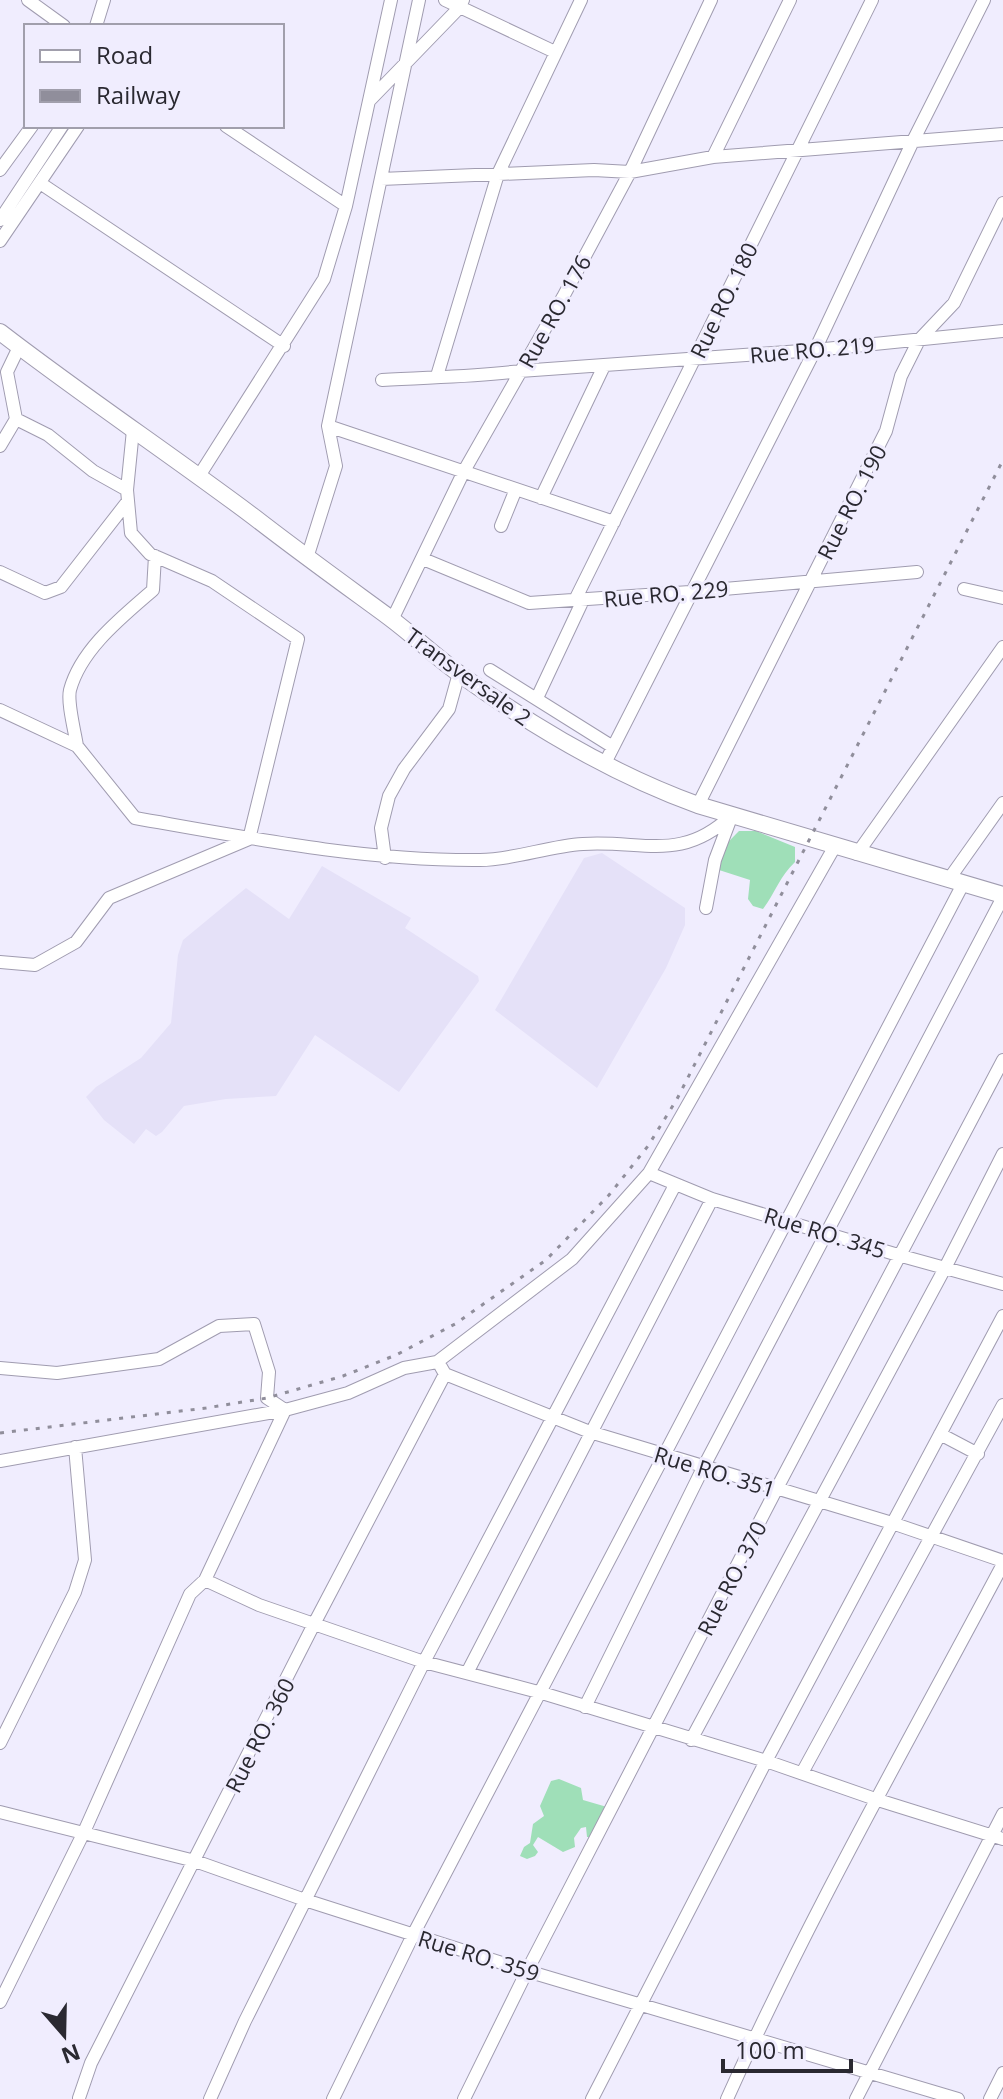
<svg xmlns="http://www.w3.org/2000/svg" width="1003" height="2099" font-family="'Open Sans',sans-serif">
<rect width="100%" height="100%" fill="#f0edfe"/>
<path fill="#e5e1f8" d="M 602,853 L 685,908 L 685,925 L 666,968 L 597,1088 L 495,1010 L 584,858 Z
M 322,866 L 411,918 L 405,928 L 478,976 L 479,981 L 399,1092 L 315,1035 L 276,1096 L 226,1099 L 184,1106 L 162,1132 L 156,1136 L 146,1129 L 134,1144 L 104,1120 L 86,1097 L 96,1087 L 141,1058 L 171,1023 L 178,955 L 183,940 L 246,888 L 289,919 Z"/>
<path fill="#9fdfb8" d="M 739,831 L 756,831 L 795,847 L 795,862 C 780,876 775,893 763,909 L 753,906 L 748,899 L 750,880 L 719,870 C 716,854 728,842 739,831 Z
M 559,1779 L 581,1788 L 583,1800 L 607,1807 L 593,1837 L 587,1837 L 586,1827 L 581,1828 L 574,1838 L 575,1847 L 563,1852 L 538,1837 L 533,1845 L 538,1852 L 535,1856 L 527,1859 L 520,1856 L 524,1847 L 530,1843 L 533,1824 L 544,1816 L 540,1806 L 551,1781 Z"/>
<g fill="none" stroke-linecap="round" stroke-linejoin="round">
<defs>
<path id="minor" d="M 28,0 L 64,26
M 445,0 L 555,52
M 96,26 L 104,0
M 370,100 L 460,7 L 463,0
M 226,126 L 346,206
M 713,157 L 790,0
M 0,170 L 32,126
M 381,179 L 594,170 L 630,172 L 713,157 L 1003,134
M 40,183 L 284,346
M 0,220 L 62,126
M 0,241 L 78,126
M 19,347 L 7,372 L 16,419 L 48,435 L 93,471 L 127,490
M 437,376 L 498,174 L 581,0
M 382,380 C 428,377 474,377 520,371 L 815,350 L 1003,331
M 328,426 L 614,522
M 0,446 L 16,419
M 199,476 L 324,279 L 346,206 L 391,0
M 541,498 L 604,366
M 501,526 L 516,489
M 307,558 L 336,466 L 328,426 L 419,0
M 423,559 L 529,603 L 690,592 L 917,572
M 0,572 L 45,593 L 61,587 L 128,501
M 964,589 L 1003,598
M 575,600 L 872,0
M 392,620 L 464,471 L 563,297 L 630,172 L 711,0
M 490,670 L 613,747
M 537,698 L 583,600
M 0,710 L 77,746 L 135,818 C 249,838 364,861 480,860 C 514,860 548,846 583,844 C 644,840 681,863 732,815 L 715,860 L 706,908
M 77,746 C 75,732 67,703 70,690 C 81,649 122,617 153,590 L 155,556
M 604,765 L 815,350 L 913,141 L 984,0
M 698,805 L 886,431 L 901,376 L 919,340 L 954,303 L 1003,203
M 857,854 L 1003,647
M 385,858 L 381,828 L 389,796 L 404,769 L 449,709 L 459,673
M 949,879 L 1003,803
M 0,962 L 35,965 L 76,942 L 109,898 L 249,839 L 298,639 L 212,581 L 150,554 L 131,533 L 127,490 L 133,430
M 649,1173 L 712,1199 L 898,1255 L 1003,1284
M 441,1367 L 445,1374 L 590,1432 L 892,1523 L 1003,1561
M 0,1368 L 57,1373 L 159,1359 L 219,1326 L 254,1324 L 269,1372 L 267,1398 L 285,1410 L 205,1580 L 190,1594 L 84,1832 L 0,2002
M 940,1434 L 978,1454
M 0,1461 L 285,1410 L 348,1393 L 404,1368 L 437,1362 L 572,1259 L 649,1173 L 835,846
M 205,1580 L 259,1605 L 424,1662 L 542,1693 L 766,1761 L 878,1800 L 1003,1839
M 467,1673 L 712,1199
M 585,1707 L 703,1468 L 1003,897
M 691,1740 L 945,1268 L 1003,1154
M 0,1743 L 75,1592 L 85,1560 L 75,1447
M 802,1773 L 1003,1405
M 0,1812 L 195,1861 L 305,1900 L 527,1971 L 958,2099
M 79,2098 L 91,2063 L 314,1624 L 445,1374
M 210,2099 L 245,2021 L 424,1662 L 675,1185
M 333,2099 L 413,1935 L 963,884
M 464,2099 L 527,1971 L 776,1490 L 1003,1060
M 592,2099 L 766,1761 L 1003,1316
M 727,2099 C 809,1916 909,1741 1003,1564
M 856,2099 L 1003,1814
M 990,2099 L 1003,2073"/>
<path id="major" d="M 0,332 C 83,396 170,454 254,517 C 299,552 345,585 390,618 C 414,636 436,657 461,675 C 535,728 612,774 698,805 L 1003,895"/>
</defs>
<use href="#minor" stroke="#a09cb0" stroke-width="14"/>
<use href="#major" stroke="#a09cb0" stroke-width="18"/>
<use href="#minor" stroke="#fff" stroke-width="12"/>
<use href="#major" stroke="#fff" stroke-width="16"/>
<path stroke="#908e9b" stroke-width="3" stroke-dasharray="4 8" stroke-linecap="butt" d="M 0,1433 L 206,1408 L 267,1398 L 343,1376 L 396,1355 L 455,1324 L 546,1260 L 609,1195 L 648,1146 L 677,1099 L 1003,460"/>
</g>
<g text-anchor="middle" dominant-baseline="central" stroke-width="6" stroke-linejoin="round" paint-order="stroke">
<g font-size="22" fill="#2a2931" stroke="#f0edfe">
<text transform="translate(723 300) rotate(-64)">Rue RO. 180</text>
<text transform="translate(554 311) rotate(-61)">Rue RO. 176</text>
<text transform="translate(812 349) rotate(-5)">Rue RO. 219</text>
<text transform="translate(851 502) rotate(-63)">Rue RO. 190</text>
<text transform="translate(666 593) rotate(-5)">Rue RO. 229</text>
<text transform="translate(469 676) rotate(36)">Transversale 2</text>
<text transform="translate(825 1232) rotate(17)">Rue RO. 345</text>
<text transform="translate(715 1471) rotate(17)">Rue RO. 351</text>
<text transform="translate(731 1578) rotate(-63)">Rue RO. 370</text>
<text transform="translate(259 1735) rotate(-63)">Rue RO. 360</text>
<text transform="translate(479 1955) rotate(17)">Rue RO. 359</text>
</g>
</g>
<rect x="24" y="24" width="260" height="104" fill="#f0edfe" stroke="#a19fac" stroke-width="2"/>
<rect x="40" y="50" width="40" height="12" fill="#ffffff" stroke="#a19fac" stroke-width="2"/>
<text x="96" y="64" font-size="24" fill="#2a2931">Road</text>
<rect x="40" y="90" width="40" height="12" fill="#908e9b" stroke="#a19fac" stroke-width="2"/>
<text x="96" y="104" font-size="24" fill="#2a2931">Railway</text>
<g transform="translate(64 2035) rotate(160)" stroke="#f0edfe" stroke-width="6" paint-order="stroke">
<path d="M0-6L14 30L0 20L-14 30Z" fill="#2a2931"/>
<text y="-12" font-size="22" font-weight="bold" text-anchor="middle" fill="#2a2931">N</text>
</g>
<path d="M723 2059v12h128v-12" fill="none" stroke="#2a2931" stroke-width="4"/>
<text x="735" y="2059" font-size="24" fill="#2a2931" stroke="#f0edfe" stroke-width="6" paint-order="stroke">100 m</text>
</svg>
